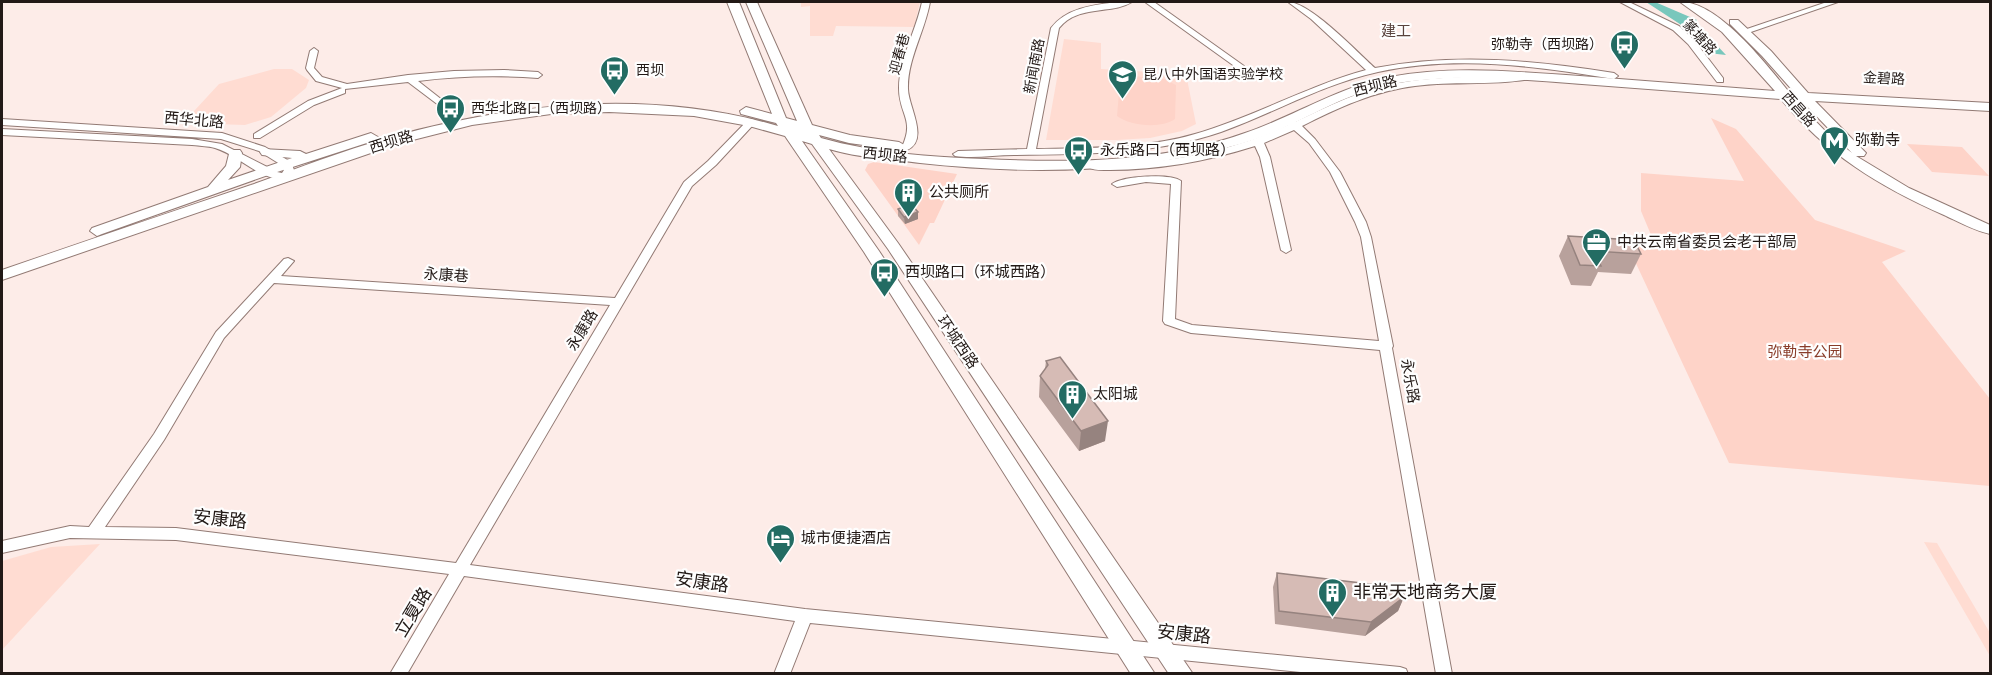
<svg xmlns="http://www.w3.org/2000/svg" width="1992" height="675" font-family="Commissioner,'Noto Sans SC',sans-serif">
<rect width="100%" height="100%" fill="#fdece8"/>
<!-- built -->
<path fill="#ffdcd2" d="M801 2H920L914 27 836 26 833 36H810V6L801 7Z
M1064 39 1101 43V69L1186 74 1196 124 1182 131 1150 138 1117 140H1046Z
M274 69H292L309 80 306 88 271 117 245 125 183 123 219 84Z
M1924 542 1937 543 1990 633V656Z
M100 544 2 650V561L51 547Z"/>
<!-- green -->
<path fill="#fed3c8" d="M1134 76 1164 79 1176 85 1175 119C1161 129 1130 126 1117 116L1120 81Z
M1711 118 1736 129 1815 220 1906 251 1882 262 1990 399V486L1729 463 1626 242H1654L1641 211V173L1744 181Z
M1907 144 1962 147 1989 176 1932 172Z
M874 162 957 174 934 223H930L919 245 865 170 868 164Z"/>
<!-- water -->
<path fill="#78c7bc" d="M1646 2H1655L1697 20 1695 22 1726 55 1708 53 1689 30Z"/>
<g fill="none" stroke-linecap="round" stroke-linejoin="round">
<defs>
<path id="minor" d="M922 2H930C925 31 907 60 908 89 908 106 930 140 907 150L902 147C915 119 899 115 899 88 899 59 916 31 922 2Z
M1117 2H1132C1111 15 1079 4 1059 28L1036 149C1089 148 1144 149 1195 134 1254 117 1307 86 1366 70L1311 19 1288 2C1310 2 1357 52 1375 68 1455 53 1533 60 1614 73L1618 76 1614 79C1537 66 1456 55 1378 72 1323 84 1274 113 1221 132 1154 155 1083 154 1014 155 995 155 973 159 955 156L953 154 958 151 1027 149 1051 28C1066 8 1093 5 1117 2Z
M1145 2H1154L1244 66 1237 68Z
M1620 2H1629L1679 26 1694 40 1723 78V82H1717L1688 44 1673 30Z
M1827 2H1838L1748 33 1741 31Z
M314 48 318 51 314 68 322 77 347 84 408 75 454 71 504 70 538 72 542 75 538 78C497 75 458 76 418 81L460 114 462 116 457 119 408 82 345 89V93L314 105 260 138H254V134L308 101 342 88 316 81 307 70 306 68 310 51Z
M1528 74 1532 77 1531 79C1493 86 1453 81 1415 86 1374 91 1338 108 1302 126L1315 139 1340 172 1366 222 1371 237 1393 346 1392 348 1452 674H1436L1380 350 1191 333 1165 324 1163 321 1171 184 1146 182 1117 187 1112 184C1123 176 1170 173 1181 181L1175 319 1192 325 1379 341 1361 237 1355 222 1330 172 1309 143 1294 130 1264 143 1270 157 1291 250 1286 253 1281 250 1260 157 1255 146C1208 161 1159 170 1110 170 1102 170 1094 171 1088 167L1093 164C1161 165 1226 154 1288 125L1282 120 1284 118H1290L1295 122C1329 106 1362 89 1399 83 1441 75 1485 78 1528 74Z
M2 119 222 133 265 147 291 162 294 170 289 179C262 183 239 155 215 148 208 146 200 146 192 145L2 135V129L192 139 222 144 277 172 282 173 284 170 283 166 259 151 221 139 2 125Z
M751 119 754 120V124L716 165 692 186 470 565 805 609 1400 667 1406 669 1408 674H1321L810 623 790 674H774L795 621 464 576 407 674H390L449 574 176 540 70 538 2 553V541L70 526 89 527 154 434 216 332 284 259 288 258 294 261 281 276 615 298 684 182 708 161 748 120ZM274 283 610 305 456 563 176 528 105 527 164 440 224 338Z"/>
<path id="major" d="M727 2H739L786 118 797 121 746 2H757L812 125 850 135 899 142 906 146 899 150 849 143 819 135 821 138C874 153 931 157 985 159 1073 163 1161 163 1245 133 1295 116 1338 87 1390 77 1453 65 1517 72 1580 76 1645 81 1710 86 1775 91L1722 32 1680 2C1717 0 1767 65 1789 92H1794L1762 56 1730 24V20H1738L1771 51 1808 93 1990 103V111L1815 101 1866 153 1864 156H1856L1909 188 1990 225V234C1975 231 1959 222 1944 215 1880 187 1825 153 1781 99 1715 94 1648 89 1582 84 1519 79 1455 73 1393 84 1342 93 1301 124 1253 140 1145 174 1032 175 920 163 890 159 859 158 829 149L898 243 1193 674H1169L888 249 812 144 802 141 879 251 1155 674H1131L864 252 785 136 749 126 694 116 609 112 551 114 472 125 397 144 2 280V270C85 241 168 213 251 185 296 169 342 151 388 138 514 102 651 89 778 126L776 123 741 114 740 111 746 107 772 114ZM1795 100H1801L1852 153 1829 135Z
M371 133 378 137 376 140 271 174 102 234 97 236 90 231 92 228 208 187 226 166 230 150H240L242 153 240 167 228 180 292 158 262 155 260 152 262 149 300 151 306 154Z"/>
</defs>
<!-- minor casing -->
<use href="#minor" stroke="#927a74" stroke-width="2"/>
<!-- major casing -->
<use href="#major" stroke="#927a74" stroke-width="2"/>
<!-- minor -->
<use href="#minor" fill="#fff" fill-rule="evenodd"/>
<!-- major -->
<use href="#major" fill="#fff" fill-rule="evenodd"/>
</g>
<!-- wall -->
<path fill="#b8a19c" d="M898 209 918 212V219L905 224 898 216Z
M1568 236 1641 254 1631 274 1598 272 1591 286 1571 285 1559 256Z
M1046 361 1105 441 1079 451 1039 397 1040 376 1045 369Z
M1277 573 1404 597 1398 611 1365 636 1275 624 1273 587Z"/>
<!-- shaded-wall -->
<path fill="#96837f" d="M918 212V219L905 224 904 217Z
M1108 421 1105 441 1079 451 1081 431Z
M1404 597 1398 611 1365 636 1371 622Z"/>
<!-- building -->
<path fill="#d6bbb5" stroke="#96837f" stroke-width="1.5" d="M911 204 918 212 904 217 898 209Z
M1568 236 1634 240 1641 254 1594 251 1601 266 1580 265Z
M1060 357 1108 421 1081 431 1040 376 1048 365 1046 361Z
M1277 573 1403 588 1404 597 1371 622 1279 611Z"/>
<!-- icons -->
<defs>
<symbol id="bus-pin" viewBox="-11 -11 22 30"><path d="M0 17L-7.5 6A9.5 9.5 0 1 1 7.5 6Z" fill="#236c63" stroke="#fefefe"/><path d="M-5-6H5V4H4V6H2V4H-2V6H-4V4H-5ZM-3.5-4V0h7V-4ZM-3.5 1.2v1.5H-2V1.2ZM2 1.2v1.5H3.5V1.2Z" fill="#fff"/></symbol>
<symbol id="school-pin" viewBox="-11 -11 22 30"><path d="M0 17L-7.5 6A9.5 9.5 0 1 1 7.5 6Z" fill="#236c63" stroke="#fefefe"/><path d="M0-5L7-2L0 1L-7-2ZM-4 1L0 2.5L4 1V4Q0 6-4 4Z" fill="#fff"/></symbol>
<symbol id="metro-pin" viewBox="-11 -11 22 30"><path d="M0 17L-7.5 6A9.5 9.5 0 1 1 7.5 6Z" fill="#236c63" stroke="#fefefe"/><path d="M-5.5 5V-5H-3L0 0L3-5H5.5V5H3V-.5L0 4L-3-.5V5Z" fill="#fff"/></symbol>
<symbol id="building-pin" viewBox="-11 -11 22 30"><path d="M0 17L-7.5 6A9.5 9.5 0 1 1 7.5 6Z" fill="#236c63" stroke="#fefefe"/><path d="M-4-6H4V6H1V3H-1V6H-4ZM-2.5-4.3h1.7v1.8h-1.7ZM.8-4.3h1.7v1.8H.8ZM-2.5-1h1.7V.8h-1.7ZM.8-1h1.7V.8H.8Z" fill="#fff"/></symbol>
<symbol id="office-pin" viewBox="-11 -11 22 30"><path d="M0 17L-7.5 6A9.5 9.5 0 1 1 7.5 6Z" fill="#236c63" stroke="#fefefe"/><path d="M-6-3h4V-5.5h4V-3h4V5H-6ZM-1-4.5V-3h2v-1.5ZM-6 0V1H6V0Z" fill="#fff"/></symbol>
<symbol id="hotel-pin" viewBox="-11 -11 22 30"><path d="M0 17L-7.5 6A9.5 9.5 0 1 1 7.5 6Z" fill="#236c63" stroke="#fefefe"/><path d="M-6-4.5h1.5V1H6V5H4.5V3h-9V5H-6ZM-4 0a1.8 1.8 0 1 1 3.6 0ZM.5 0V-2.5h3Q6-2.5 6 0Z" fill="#fff"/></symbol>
</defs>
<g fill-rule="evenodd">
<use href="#bus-pin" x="1608" y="28" width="33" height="45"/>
<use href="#bus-pin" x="598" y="54" width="33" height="45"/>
<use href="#school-pin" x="1106" y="58" width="33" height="45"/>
<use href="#bus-pin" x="434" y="92" width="33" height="45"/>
<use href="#metro-pin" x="1818" y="124" width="33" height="45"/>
<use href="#bus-pin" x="1062" y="134" width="33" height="45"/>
<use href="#building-pin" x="892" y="176" width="33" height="45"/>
<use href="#office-pin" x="1580" y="226" width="33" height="45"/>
<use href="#bus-pin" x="868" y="256" width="33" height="45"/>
<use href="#building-pin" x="1056" y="378" width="33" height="45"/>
<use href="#hotel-pin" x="764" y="522" width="33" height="45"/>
<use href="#building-pin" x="1316" y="576" width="33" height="45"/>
</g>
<g text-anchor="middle" stroke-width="4.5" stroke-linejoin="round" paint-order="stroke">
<!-- far-street labels -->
<g font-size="14" fill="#221916" stroke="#fefefe">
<text transform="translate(1700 37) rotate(47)" y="5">篆塘路</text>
<text transform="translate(899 54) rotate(-75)" y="5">迎春巷</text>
<text transform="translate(1034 66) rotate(-79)" y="5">新闻南路</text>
<text transform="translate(1884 78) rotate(3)" y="5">金碧路</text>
<text transform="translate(1799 109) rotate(48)" y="5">西昌路</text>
</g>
<!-- far-poi labels -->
<g font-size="14" fill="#221916" stroke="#fefefe" text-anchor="start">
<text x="1603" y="49" text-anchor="end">弥勒寺（西坝路）</text>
<text x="636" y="75">西坝</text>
<text x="1143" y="79">昆八中外国语实验学校</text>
<text x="471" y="113">西华北路口（西坝路）</text>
</g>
<!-- far-quarter labels -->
<g font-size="15" fill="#5a443e" stroke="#fefefe">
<text x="1396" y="36">建工</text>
</g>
<!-- street labels -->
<g font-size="15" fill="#221916" stroke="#fefefe">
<text transform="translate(1375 86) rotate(-14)" y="5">西坝路</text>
<text transform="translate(194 120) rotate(5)" y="5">西华北路</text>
<text transform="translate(391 142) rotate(-17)" y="5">西坝路</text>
<text transform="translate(885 155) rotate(6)" y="5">西坝路</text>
<text transform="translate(446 275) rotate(4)" y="5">永康巷</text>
<text transform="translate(582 330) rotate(-59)" y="5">永康路</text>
<text transform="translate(958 342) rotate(56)" y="5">环城西路</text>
<text transform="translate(1410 381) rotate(80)" y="5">永乐路</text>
</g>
<!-- poi labels -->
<g font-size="15" fill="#221916" stroke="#fefefe" text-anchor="start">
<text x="1855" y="145">弥勒寺</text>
<text x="1100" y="155">永乐路口（西坝路）</text>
<text x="929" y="197">公共厕所</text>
<text x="1617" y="247">中共云南省委员会老干部局</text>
<text x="905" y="277">西坝路口（环城西路）</text>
<text x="1093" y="399">太阳城</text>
<text x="801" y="543">城市便捷酒店</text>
</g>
<!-- park labels -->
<g font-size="15" fill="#893c29" stroke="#fefefe">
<text x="1805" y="357">弥勒寺公园</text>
</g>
<!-- near-street labels -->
<g font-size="18" fill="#221916" stroke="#fefefe">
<text transform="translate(220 519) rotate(6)" y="6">安康路</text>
<text transform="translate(702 582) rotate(8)" y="6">安康路</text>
<text transform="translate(413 612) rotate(-59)" y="6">立夏路</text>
<text transform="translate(1184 634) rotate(6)" y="6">安康路</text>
</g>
<!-- near-poi labels -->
<g font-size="18" fill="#221916" stroke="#fefefe" text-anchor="start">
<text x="1353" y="598">非常天地商务大厦</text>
</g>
</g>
<!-- border -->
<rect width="1992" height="675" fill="none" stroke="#221916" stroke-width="6"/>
</svg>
